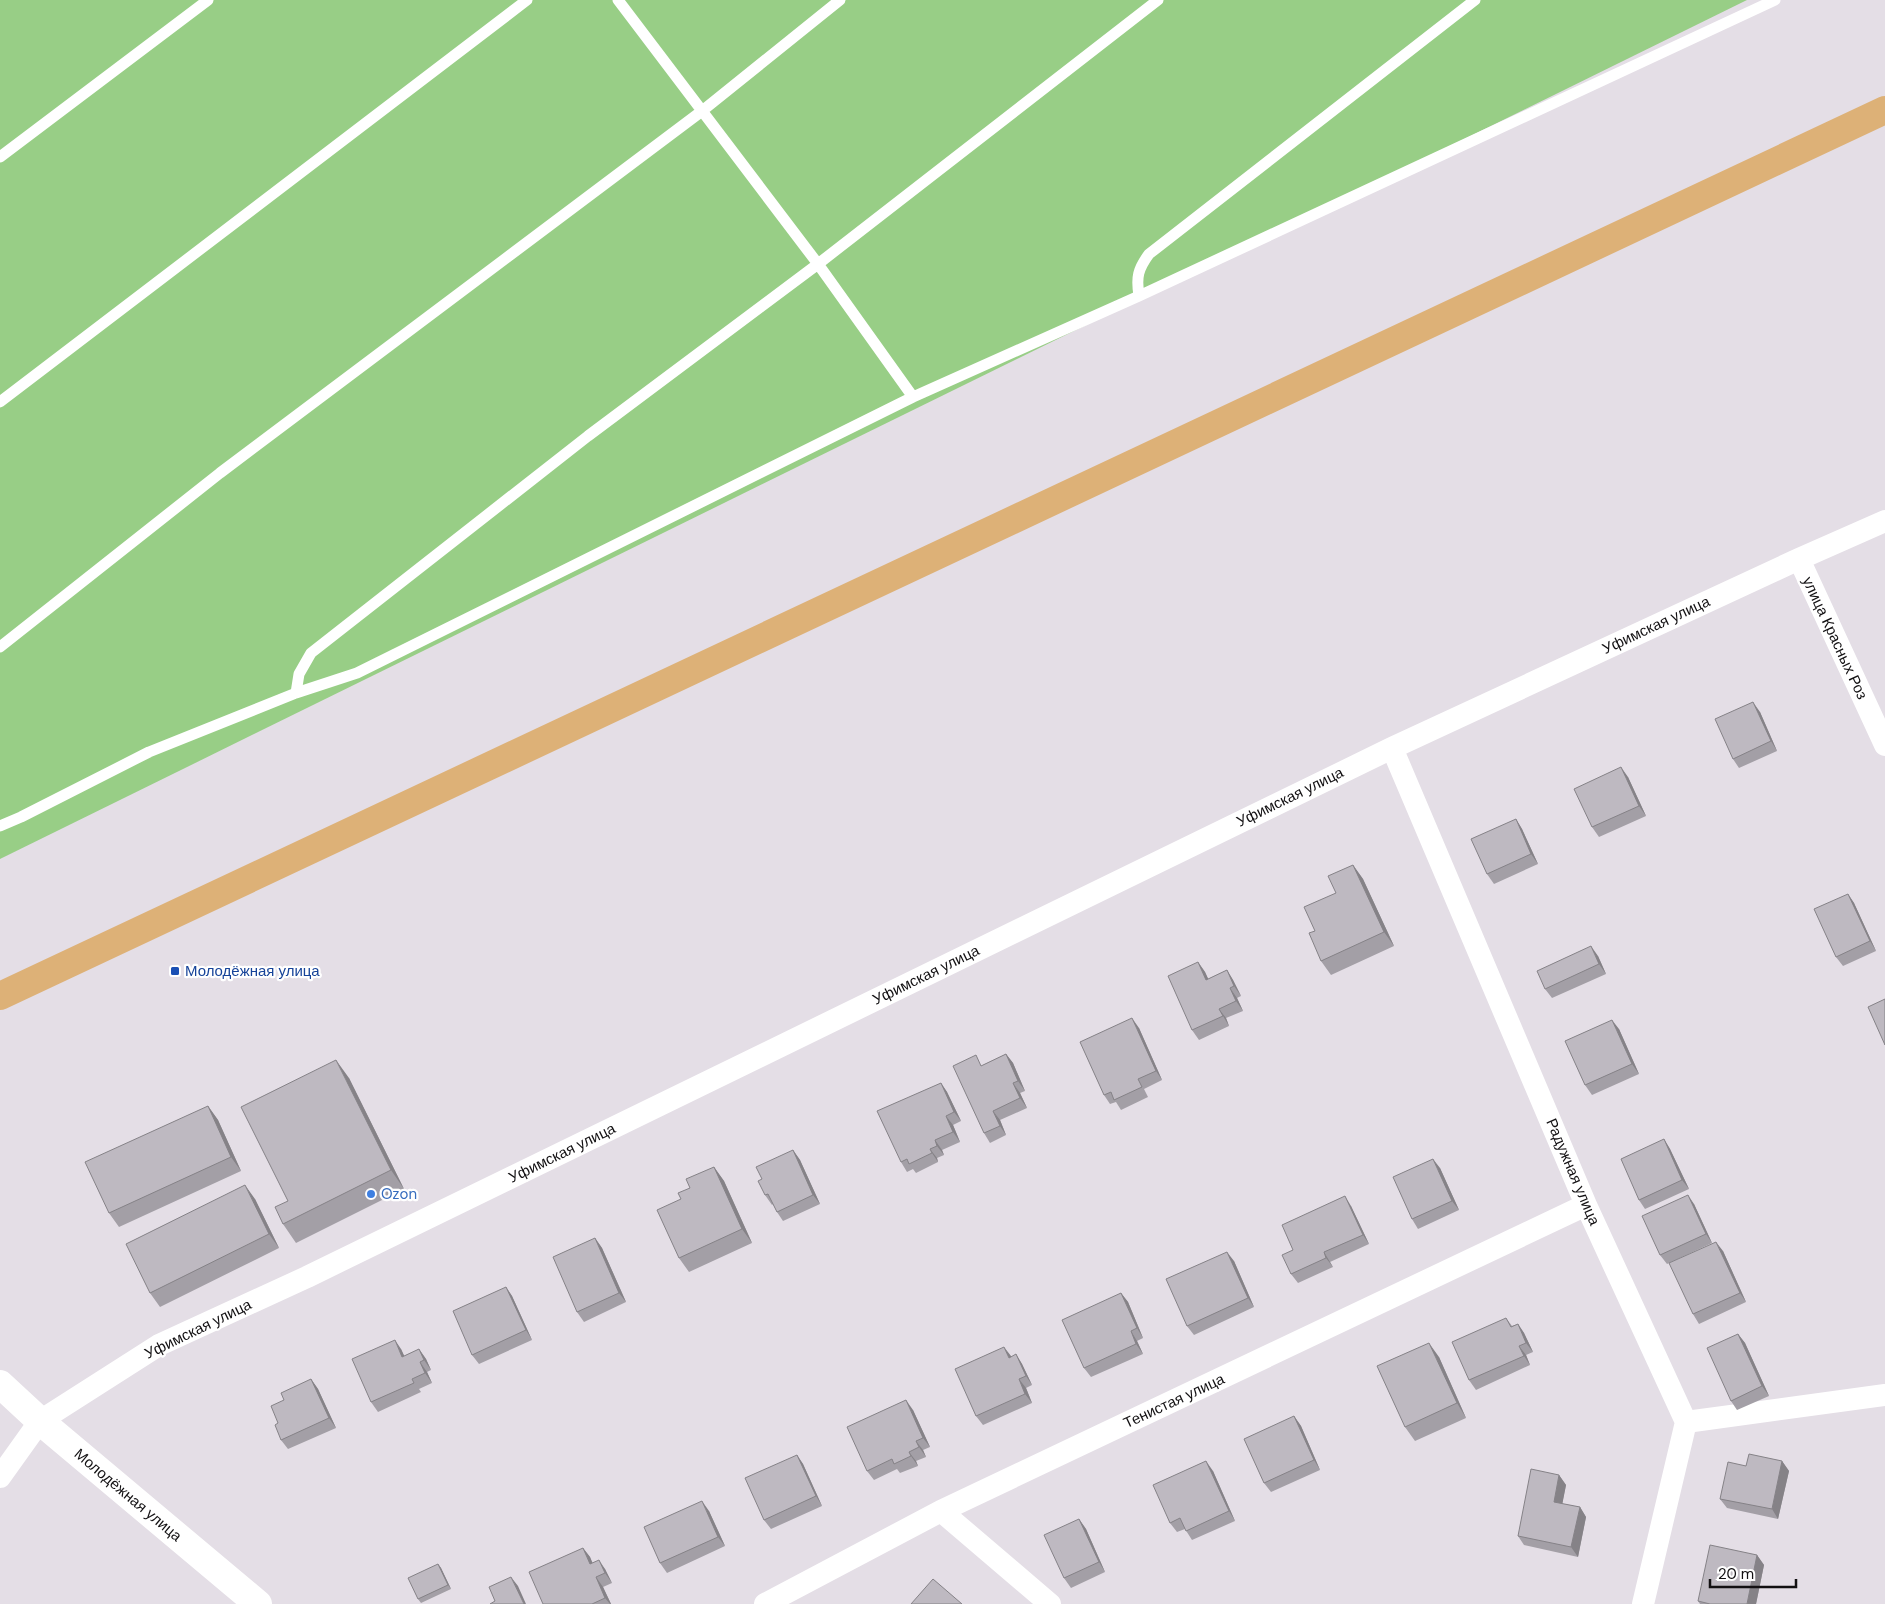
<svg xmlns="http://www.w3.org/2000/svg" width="1885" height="1604" font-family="'DM Sans',sans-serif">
<rect width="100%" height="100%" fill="#e4dee6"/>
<!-- green -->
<path fill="#98ce86" d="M0 0H1747L0 859Z"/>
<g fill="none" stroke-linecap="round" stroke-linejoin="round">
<!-- lane -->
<path stroke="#fff" stroke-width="11" d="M618 0 818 264 913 397
M0 157 208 0
M1139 296C1136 277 1138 269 1149 254L1475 0
M0 402 527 0
M0 647 220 473 702 111 840 0
M296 693 299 674 311 653 588 436 818 264 1158 0
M0 826 21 817 149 752 296 693 357 673 913 397 1139 296 1775 0"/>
<!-- street -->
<path stroke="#fff" stroke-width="22" d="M1799 559 1885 745
M1392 748 1586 1205 1686 1422 1643 1604
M1686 1422 1885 1395
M0 1477 40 1421 159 1345 307 1277 1392 748 1799 559 1885 521
M941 1511 1050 1604
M765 1604 941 1511 1586 1205"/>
<!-- secondary -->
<path stroke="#fff" stroke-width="28" d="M0 1384 40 1421 258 1604"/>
<!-- primary -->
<path stroke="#ddb177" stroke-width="28" d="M0 996 1885 110"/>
</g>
<!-- wall -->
<path fill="#a39fa6" d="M1760 712 1777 751 1739 768 1733 759Z
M1628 777 1646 816 1599 837 1592 827Z
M1516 819 1522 829 1538 864 1494 884 1487 874Z
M1353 865 1363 879 1394 946 1331 975 1321 961 1315 931 1336 893Z
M1848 894 1854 903 1876 951 1843 966 1836 957Z
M1598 956 1606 974 1552 998 1545 989Z
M1198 962 1205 972 1208 979 1227 970 1233 980 1241 996 1237 998 1243 1011 1226 1018 1229 1026 1199 1040 1192 1030Z
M1139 1028 1162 1080 1144 1089 1148 1097 1121 1110 1116 1102 1110 1104 1104 1095Z
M1619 1029 1639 1074 1592 1095 1585 1085Z
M1006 1054 1013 1063 1025 1091 1020 1093 1027 1108 1000 1120 1006 1135 990 1143 984 1133 983 1065Z
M349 1078 404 1189 296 1243 283 1224 288 1201Z
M941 1083 947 1092 961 1121 953 1125 960 1142 942 1150 944 1155 937 1158 938 1162 916 1173 913 1169 907 1172 901 1162Z
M208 1106 218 1120 241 1171 119 1227 109 1213Z
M1664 1139 1670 1149 1689 1189 1645 1209 1639 1200Z
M793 1150 800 1160 820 1204 783 1221 777 1212 773 1204 772 1205 765 1195 762 1179Z
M714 1167 724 1181 752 1243 689 1272 679 1258 681 1199 690 1188Z
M1440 1168 1459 1210 1418 1229 1412 1219Z
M255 1199 279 1248 160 1307 150 1293Z
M1694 1204 1712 1243 1667 1264 1660 1255Z
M1351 1206 1369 1244 1330 1262 1333 1267 1298 1283 1291 1274 1293 1250Z
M595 1238 602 1248 626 1302 584 1322 577 1312Z
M1723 1251 1746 1302 1699 1324 1693 1314Z
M1234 1261 1254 1307 1194 1335 1187 1326Z
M506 1287 512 1296 532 1340 479 1364 472 1355Z
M1121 1293 1128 1302 1143 1338 1137 1341 1143 1354 1091 1377 1084 1368Z
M1506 1318 1512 1326 1518 1324 1524 1333 1533 1352 1526 1355 1530 1365 1476 1390 1469 1380Z
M1738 1334 1745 1343 1769 1396 1737 1410 1731 1401Z
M401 1349 404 1356 419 1349 426 1359 431 1370 427 1372 432 1383 419 1389 421 1392 378 1412 371 1402Z
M1016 1354 1022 1364 1032 1385 1026 1388 1032 1403 983 1425 976 1416Z
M1439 1357 1466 1418 1415 1441 1405 1427Z
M311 1379 318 1389 336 1428 288 1449 281 1440 278 1423 284 1400Z
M913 1410 930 1447 923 1450 926 1457 916 1461 918 1466 900 1473 897 1469 874 1480 867 1471Z
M1294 1416 1301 1426 1320 1470 1271 1492 1264 1483Z
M797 1455 803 1464 822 1506 771 1529 764 1520Z
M1782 1461 1789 1471 1778 1519 1727 1508 1720 1499 1746 1466Z
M1213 1471 1235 1521 1192 1540 1185 1529 1177 1532 1170 1523Z
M1559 1475 1566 1485 1562 1504 1580 1507 1586 1517 1578 1557 1524 1545 1518 1536Z
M709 1511 725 1546 667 1573 660 1563Z
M1079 1519 1086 1529 1105 1572 1071 1588 1064 1578Z
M583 1548 590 1557 592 1563 605 1569 612 1583 603 1587 611 1604H543Z
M1757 1555 1764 1565 1756 1604H1700L1698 1601Z
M438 1564 441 1568 451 1589 421 1603 418 1599Z"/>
<!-- shaded-wall -->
<path fill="#858287" d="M1753 702 1760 712 1777 751 1771 741Z
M1621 767 1628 777 1646 816 1639 806Z
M1516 819 1522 829 1538 864 1531 854Z
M1353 865 1363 879 1394 946 1384 932Z
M1848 894 1854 903 1876 951 1870 941Z
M1591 946 1598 956 1606 974 1599 964Z
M1198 962 1205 972 1213 989 1206 980Z
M1227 970 1233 980 1241 996 1234 986Z
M1230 988 1237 998 1243 1011 1236 1001Z
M1219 1009 1226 1018 1229 1026 1223 1016Z
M1132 1018 1139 1028 1162 1080 1156 1071Z
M1612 1020 1619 1029 1639 1074 1632 1064Z
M1006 1054 1013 1063 1025 1091 1018 1081Z
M336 1060 349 1078 404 1189 391 1170Z
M941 1083 947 1092 961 1121 954 1112Z
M1013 1083 1020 1093 1027 1108 1020 1098Z
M208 1106 218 1120 241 1171 231 1157Z
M993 1111 1000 1120 1006 1135 1000 1126Z
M946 1116 953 1125 960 1142 953 1132Z
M1664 1139 1670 1149 1689 1189 1682 1180Z
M935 1140 942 1150 944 1155 937 1146Z
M930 1149 937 1158 938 1162 932 1153Z
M793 1150 800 1160 820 1204 813 1195Z
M1433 1159 1440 1168 1459 1210 1452 1201Z
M714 1167 724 1181 752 1243 742 1229Z
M245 1185 255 1199 279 1248 269 1234Z
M1688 1195 1694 1204 1712 1243 1706 1234Z
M1345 1196 1351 1206 1369 1244 1363 1235Z
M595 1238 602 1248 626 1302 619 1293Z
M1716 1242 1723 1251 1746 1302 1740 1293Z
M1227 1252 1234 1261 1254 1307 1248 1298Z
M1324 1252 1333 1267 1326 1258Z
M506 1287 512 1296 532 1340 526 1330Z
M1121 1293 1128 1302 1143 1338 1137 1328Z
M1518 1324 1524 1333 1533 1352 1526 1343Z
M1131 1331 1137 1341 1143 1354 1136 1344Z
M1738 1334 1745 1343 1769 1396 1762 1386Z
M395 1340 401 1349 409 1366 402 1357Z
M1429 1343 1439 1357 1466 1418 1457 1403Z
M1519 1346 1526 1355 1530 1365 1524 1356Z
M1004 1347 1011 1356 1016 1367 1009 1358Z
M419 1349 426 1359 431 1370 424 1360Z
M1016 1354 1022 1364 1032 1385 1026 1376Z
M420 1362 427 1372 432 1383 425 1373Z
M311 1379 318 1389 336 1428 329 1418Z
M1019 1379 1026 1388 1032 1403 1025 1394Z
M906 1400 913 1410 930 1447 923 1438Z
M1294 1416 1301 1426 1320 1470 1314 1460Z
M916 1441 923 1450 926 1457 919 1447Z
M909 1452 916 1461 918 1466 911 1456Z
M797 1455 803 1464 822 1506 816 1496Z
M1206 1461 1213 1471 1235 1521 1229 1511Z
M1782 1461 1789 1471 1778 1519 1772 1509Z
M1559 1475 1566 1485 1561 1511 1554 1502Z
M702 1501 709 1511 725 1546 718 1537Z
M1580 1507 1586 1517 1578 1557 1571 1547Z
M1079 1519 1086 1529 1105 1572 1099 1562Z
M583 1548 590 1557 597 1573 590 1564Z
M1757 1555 1764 1565 1756 1604H1747Z
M599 1560 605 1569 612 1583 605 1573Z
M438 1564 441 1568 451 1589 448 1585Z
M511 1577 518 1586 526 1604H524Z
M596 1577 603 1587 611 1604H610L605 1598Z"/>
<!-- building -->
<path fill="#beb9c1" stroke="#858287" d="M1753 702 1771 741 1733 759 1715 719Z
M1621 767 1639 806 1592 827 1574 789Z
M1516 819 1531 854 1487 874 1471 839Z
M1353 865 1384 932 1321 961 1309 933 1315 931 1304 907 1336 893 1328 876Z
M1848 894 1870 941 1836 957 1814 909Z
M1591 946 1599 964 1545 989 1537 971Z
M1198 962 1206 980 1227 970 1234 986 1230 988 1236 1001 1219 1009 1223 1016 1192 1030 1168 976Z
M1885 999V1045L1868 1007Z
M1132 1018 1156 1071 1138 1079 1142 1087 1114 1100 1111 1092 1104 1095 1080 1042Z
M1612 1020 1632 1064 1585 1085 1565 1041Z
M1006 1054 1018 1081 1013 1083 1020 1098 993 1111 1000 1126 984 1133 953 1066 976 1055 981 1066Z
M336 1060 391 1170 283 1224 275 1207 288 1201 241 1107Z
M941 1083 954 1112 946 1116 953 1132 935 1140 937 1146 930 1149 932 1153 909 1164 907 1159 901 1162 877 1111Z
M208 1106 231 1157 109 1213 85 1162Z
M1664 1139 1682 1180 1639 1200 1621 1159Z
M793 1150 813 1195 777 1212 768 1194 765 1195 758 1181 762 1179 756 1167Z
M1433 1159 1452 1201 1412 1219 1393 1177Z
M714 1167 742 1229 679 1258 657 1210 681 1199 678 1193 690 1188 686 1179Z
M245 1185 269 1234 150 1293 126 1244Z
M1688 1195 1706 1234 1660 1255 1642 1216Z
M1345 1196 1363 1235 1324 1252 1326 1258 1291 1274 1282 1255 1293 1250 1282 1225Z
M595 1238 619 1293 577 1312 553 1257Z
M1716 1242 1740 1293 1693 1314 1669 1263Z
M1227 1252 1248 1298 1187 1326 1166 1279Z
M506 1287 526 1330 472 1355 453 1311Z
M1121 1293 1137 1328 1131 1331 1136 1344 1084 1368 1062 1320Z
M1506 1318 1511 1327 1518 1324 1526 1343 1519 1346 1524 1356 1469 1380 1452 1342Z
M1738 1334 1762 1386 1731 1401 1707 1348Z
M395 1340 402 1357 419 1349 424 1360 420 1362 425 1373 412 1379 414 1383 371 1402 352 1359Z
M1429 1343 1457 1403 1405 1427 1377 1366Z
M1004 1347 1009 1358 1016 1354 1026 1376 1019 1379 1025 1394 976 1416 955 1369Z
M311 1379 329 1418 281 1440 275 1425 278 1423 271 1406 284 1400 281 1393Z
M906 1400 923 1438 916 1441 919 1447 909 1452 911 1456 894 1464 892 1459 867 1471 847 1427Z
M1294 1416 1314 1460 1264 1483 1244 1439Z
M1749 1454 1782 1461 1772 1509 1720 1499 1728 1462 1746 1466Z
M797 1455 816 1496 764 1520 745 1478Z
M1206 1461 1229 1511 1186 1531 1180 1518 1170 1523 1153 1485Z
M1531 1469 1559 1475 1554 1502 1580 1507 1571 1547 1518 1536Z
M702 1501 718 1537 660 1563 644 1527Z
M1079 1519 1099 1562 1064 1578 1044 1535Z
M1710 1545 1757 1555 1747 1604H1710L1698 1601Z
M583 1548 590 1564 599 1560 605 1573 596 1577 605 1598 592 1604H543L529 1572Z
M438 1564 448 1585 418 1599 408 1578Z
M511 1577 524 1604H490L495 1601 489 1587Z
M933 1579 962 1604H911Z"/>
<!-- markers -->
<rect fill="#1a4fb4" stroke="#fff" stroke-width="2" x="170" y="966" width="10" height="10" rx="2.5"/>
<circle fill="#3f7fe0" stroke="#fff" stroke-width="2" cx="371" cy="1194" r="5"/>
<g text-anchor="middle" stroke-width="4.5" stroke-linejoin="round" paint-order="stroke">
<!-- street labels -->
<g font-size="15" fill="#121012" stroke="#fff">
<text transform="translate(1656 625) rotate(-25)" y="5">Уфимская улица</text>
<text transform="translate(1835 638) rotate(65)" y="5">улица Красных Роз</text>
<text transform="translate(1290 797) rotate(-26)" y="5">Уфимская улица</text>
<text transform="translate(926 975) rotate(-26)" y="5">Уфимская улица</text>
<text transform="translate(562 1153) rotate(-26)" y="5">Уфимская улица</text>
<text transform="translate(1573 1172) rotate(67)" y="5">Радужная улица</text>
<text transform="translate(198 1329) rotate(-26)" y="5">Уфимская улица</text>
<text transform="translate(1174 1401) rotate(-25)" y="5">Тенистая улица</text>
<text transform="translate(128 1495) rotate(40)" y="5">Молодёжная улица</text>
</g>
<!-- transit labels -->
<g font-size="15" fill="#164399" stroke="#fff" text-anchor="start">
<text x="185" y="976">Молодёжная улица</text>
</g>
<!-- shop labels -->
<g font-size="15" fill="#366cbe" stroke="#fff" text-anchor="start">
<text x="381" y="1199">Ozon</text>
</g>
</g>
<!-- scale -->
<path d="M1710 1579v8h86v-8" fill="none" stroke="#121012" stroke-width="2.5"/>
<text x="1718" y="1579" font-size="15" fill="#121012" stroke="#ffffff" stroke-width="4" paint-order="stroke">20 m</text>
</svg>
